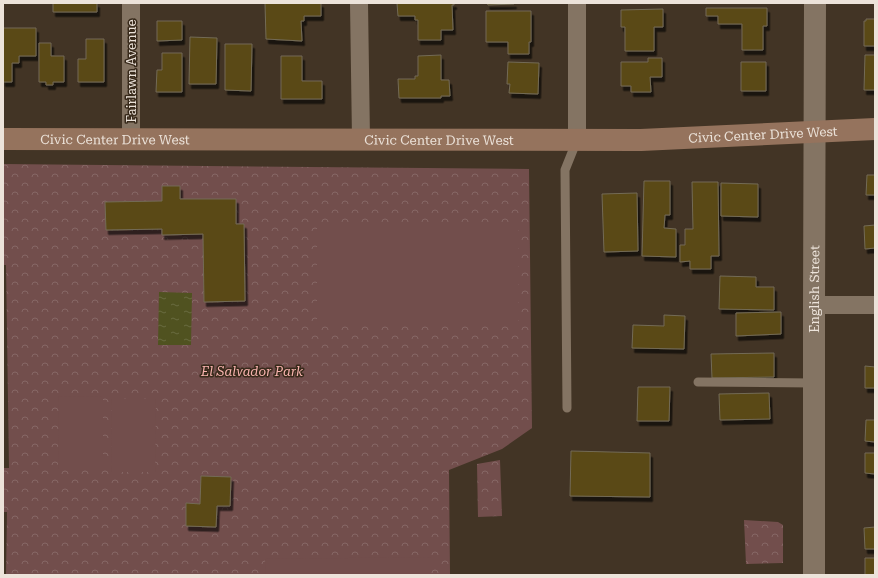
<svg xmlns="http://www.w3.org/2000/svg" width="878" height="578" font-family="'Roboto Serif',serif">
<defs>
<pattern id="park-crowns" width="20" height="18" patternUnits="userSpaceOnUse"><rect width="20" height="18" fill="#724e4c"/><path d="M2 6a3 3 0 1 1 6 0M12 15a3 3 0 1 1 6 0" fill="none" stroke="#866765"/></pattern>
<pattern id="water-ripples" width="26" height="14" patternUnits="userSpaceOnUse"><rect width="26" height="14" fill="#505220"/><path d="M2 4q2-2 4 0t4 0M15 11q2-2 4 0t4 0" fill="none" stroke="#696b40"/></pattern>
<filter id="shadow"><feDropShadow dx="2.5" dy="4.5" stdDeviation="0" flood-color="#0009"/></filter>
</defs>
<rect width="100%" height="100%" fill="#423425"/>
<!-- park -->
<path fill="url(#park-crowns)" d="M3 164 529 169 532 428 502 449 449 470 450 575H6L7 512H3V468H9L6 265H3Z
M500 460 502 516 478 517 477 464Z
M744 520 778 522 783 525V563L746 564Z"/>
<!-- pitch -->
<path fill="#724e4c" d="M317 222H518V325H317Z
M59 396 103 397V469H58Z
M112 399H156L155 472H111Z
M431 557V575H266L265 559Z"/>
<!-- water -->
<path fill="url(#water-ripples)" d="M159 292 192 293 191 345H158Z"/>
<!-- building -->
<path fill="#5a4815" stroke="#736b56" filter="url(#shadow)" d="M53 3H97V12H53Z
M265 3H321V16H304V21H301L302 41 266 39Z
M397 3H454V5H452L453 30H441V40H418V20H415V16H398Z
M487 3H514V4L488 5Z
M706 8H767V26H763V50H742V24H718V16H706Z
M663 9V27H654V51H625V27H621V10Z
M486 11H531V42H529V54H508V42H486Z
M866 19H875V46H864V21H866Z
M157 21H182V40L157 41Z
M3 28H36V56H19V63H12V82H3Z
M190 37 217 38 216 84H189Z
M86 39H104V82H78V59H86Z
M39 43H51V56H64V82H53V85H46V82H39Z
M225 44H252L251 91 225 90Z
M162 53H182V92H156L157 70H162Z
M441 55V80H449L450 96H441V98H399L398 79H415V76H418V56Z
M865 55H875V90H864Z
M281 56H302V81H322V99H281Z
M648 58H662V77H650L651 92H631V86H621V62H648Z
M508 62 539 63 538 94 509 93 510 84H507Z
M741 62H766V91H741Z
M867 175H875V195H866Z
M644 181H670V215H665L664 228 676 229V257L642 256Z
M692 182H718L719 256H711V269H690V261L680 262V245H685V229H693Z
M721 183 758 184V217L721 216Z
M162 186H180V199H236V224H244L245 301 204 302 203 234 162 235V229L106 230 105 202 162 201Z
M637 193 638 251 604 252 602 194Z
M875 225V248L865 249 864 226Z
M720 276 756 277V287H774V310L719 309Z
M781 312V334L736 336V313Z
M664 315 685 316 684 349 632 348 633 325 664 326Z
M774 353V377L712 378 711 354Z
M865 366 875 367V388H865Z
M638 387H670L669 421H637Z
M769 393 770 419 720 420 719 394Z
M866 420H875V442L865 441Z
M571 451 650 453V497L570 496Z
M865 453H875V474L865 473Z
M201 476 231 477 230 506H217L216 527 186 526V503L200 504Z
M875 527V549H865L864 528Z
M865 558H875V575H865Z"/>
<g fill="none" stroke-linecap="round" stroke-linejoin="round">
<!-- service -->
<path stroke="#847463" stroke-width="9" d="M698 382 814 383
M567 408 565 170 577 140"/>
<!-- minor -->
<path stroke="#847463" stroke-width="18" d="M131 3V139
M359 3 361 139
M577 140V3
M814 305H875"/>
<!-- tertiary -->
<path stroke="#847463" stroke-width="22" id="s1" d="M814 575V305L815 3"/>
<!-- secondary -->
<path stroke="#95735d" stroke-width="22" id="s2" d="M3 139 641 140 875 129"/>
</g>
<g text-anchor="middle" stroke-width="3" stroke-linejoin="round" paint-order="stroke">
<!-- street labels -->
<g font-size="13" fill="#ece3da" stroke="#382a1b">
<text transform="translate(131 71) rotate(-90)" y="5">Fairlawn Avenue</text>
<text dy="5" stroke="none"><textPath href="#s2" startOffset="760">Civic Center Drive West</textPath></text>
<text dy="5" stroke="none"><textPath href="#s2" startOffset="112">Civic Center Drive West</textPath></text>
<text dy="5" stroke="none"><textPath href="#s2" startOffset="436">Civic Center Drive West</textPath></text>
<text dy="5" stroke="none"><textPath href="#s1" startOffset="286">English Street</textPath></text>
</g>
<!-- park labels -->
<g font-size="13" font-style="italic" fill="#f9b4af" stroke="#382a1b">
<text x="252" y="376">El Salvador Park</text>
</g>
</g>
<!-- border -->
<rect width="878" height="578" fill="none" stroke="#ece3da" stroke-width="8"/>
</svg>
